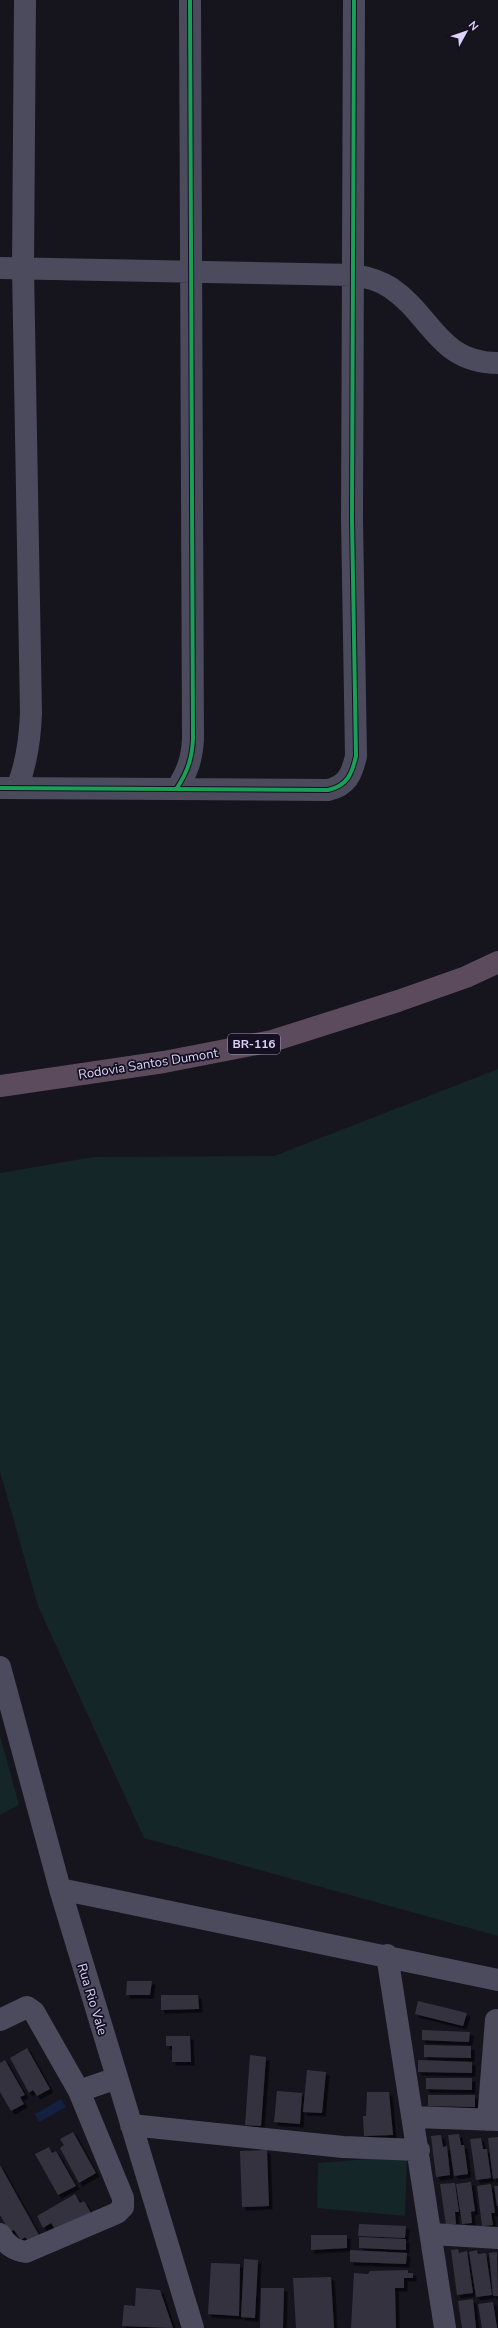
<svg xmlns="http://www.w3.org/2000/svg" width="498" height="2328" font-family="'Nunito Sans',sans-serif">
<defs>
<filter id="shadow"><feDropShadow dx="3.5" dy="3.5" stdDeviation="0" flood-color="#0009"/></filter>
</defs>
<rect width="100%" height="100%" fill="#16141d"/>
<!-- green -->
<path fill="#142628" d="M498 1069V1936L144 1838 38 1606 0 1472V1173L93 1157 274 1156Z
M0 1735 19 1805 0 1815Z
M407 2156 405 2216 317 2208 318 2163Z"/>
<!-- water -->
<path fill="#13203f" d="M61 2099 66 2107 39 2122 35 2114Z"/>
<!-- building -->
<path fill="#36323f" filter="url(#shadow)" d="M127 1981H152L150 1995H126Z
M161 1995H198L199 2009 161 2010Z
M418 2001 467 2013 463 2026 415 2014Z
M422 2030 470 2032 469 2042 422 2040Z
M166 2036H190L191 2062H172V2046H166Z
M424 2045 471 2046V2058L424 2057Z
M27 2048 50 2089 37 2096 33 2090 29 2093 10 2058Z
M250 2055 266 2057 261 2126 245 2125Z
M5 2060 25 2095 20 2097 24 2104 11 2111 0 2092V2063Z
M418 2060 472 2062V2073L418 2072Z
M307 2070 326 2072 322 2113 303 2112Z
M426 2078H472V2090L426 2089Z
M277 2091 302 2093 300 2124 274 2122Z
M367 2092H389L393 2135 364 2136 363 2116H366Z
M428 2095H475V2107L428 2106Z
M73 2132 96 2173 79 2183 60 2148 64 2145 60 2139Z
M459 2134 461 2145H464L468 2174 454 2176 448 2135Z
M441 2135 443 2147 447 2146 450 2175 436 2177 431 2136Z
M498 2137V2178L493 2179 488 2138Z
M481 2138 483 2149H487L491 2178 476 2180 470 2139Z
M49 2147 52 2153 56 2151 76 2186 58 2195 35 2154Z
M267 2150 269 2206 242 2207 240 2151Z
M0 2165 40 2237 30 2243 25 2237 21 2240 14 2230 10 2232 0 2215Z
M471 2182 475 2211 471 2212 472 2223 462 2224 456 2184Z
M455 2183 459 2212H455L456 2224 446 2225 440 2184Z
M491 2184 495 2213H491L493 2225 482 2226 477 2186Z
M494 2186H498V2206H497Z
M75 2194 80 2203 84 2201 91 2213 55 2229 51 2223 43 2228 37 2216Z
M359 2224 406 2226 405 2238 358 2236Z
M311 2235H347V2248L311 2250Z
M359 2237 406 2239V2250L359 2248Z
M458 2249 459 2253 467 2251 473 2293 457 2295 451 2250Z
M350 2250 407 2253 406 2264 350 2262Z
M477 2250 478 2254 486 2253 492 2295 476 2297 469 2252Z
M497 2252 498 2296H493L489 2253Z
M244 2259 258 2260 255 2318 241 2317Z
M211 2263 240 2264 239 2316 208 2314Z
M408 2270V2273H413V2278H404V2288H395L396 2328H351L354 2273 368 2274 370 2271Z
M331 2277 334 2328H296L293 2278Z
M136 2288 160 2290 173 2328 122 2326 124 2305 135 2306Z
M261 2288H284L283 2328H260Z
M473 2299 476 2328H462L458 2301Z
M493 2302 497 2328H482L478 2304Z"/>
<g fill="none" stroke-linecap="round" stroke-linejoin="round">
<!-- minor -->
<path stroke="#4c4a5d" stroke-width="22" d="M0 268 354 275C367 277 379 280 391 288 432 316 439 363 498 363
M0 788 328 790C347 786 352 774 356 756L352 519 354 0
M17 788C27 763 30 740 31 713L23 268 25 0
M177 788C188 771 192 758 193 739L190 0
M0 1667 60 1889 193 2328
M60 1889 498 1980
M387 1955 445 2328
M0 2020 27 2007 34 2012 79 2091 123 2198V2207L117 2213 26 2252C13 2250 7 2245 0 2234
M79 2091 117 2078
M414 2117 498 2120
M488 2120 496 2020
M131 2125 343 2147 419 2150
M432 2234 498 2238"/>
<!-- highway -->
<path stroke="#5b4b5c" stroke-width="22" d="M0 1086 164 1062 272 1041 398 1001 466 977 498 962"/>
<defs>
<path id="cycleway" d="M0 788 328 790C347 786 352 774 356 756L352 519 354 0
M177 788C188 771 192 758 193 739L190 0"/>
</defs>
<!-- cycleway casing -->
<use href="#cycleway" stroke="#141021" stroke-width="6"/>
<!-- cycleway -->
<use href="#cycleway" stroke="#1a9f57" stroke-width="4"/>
</g>
<g text-anchor="middle" stroke-width="3.5" stroke-linejoin="round" paint-order="stroke">
<!-- shield labels -->
<rect fill="#141021" stroke="#a099b9" stroke-width="1" x="228" y="1034" width="52" height="20" rx="3"/>
<g font-size="12" font-weight="bold" fill="#dcd4fa">
<text x="254" y="1048">BR-116</text>
</g>
<!-- street labels -->
<g font-size="13" fill="#dcd4fa" stroke="#141021">
<text transform="translate(148 1063) rotate(-9)" y="5">Rodovia Santos Dumont</text>
<text transform="translate(93 1999) rotate(73)" y="5">Rua Rio Vale</text>
</g>
</g>
<!-- north arrow -->
<g transform="translate(466 32) rotate(50)" stroke="#141021" stroke-width="3" paint-order="stroke">
<path d="M0-3L7 15L0 10L-7 15Z" fill="#dcd4fa"/>
<text y="-6" font-size="11" font-weight="bold" text-anchor="middle" fill="#dcd4fa">N</text>
</g>
</svg>
